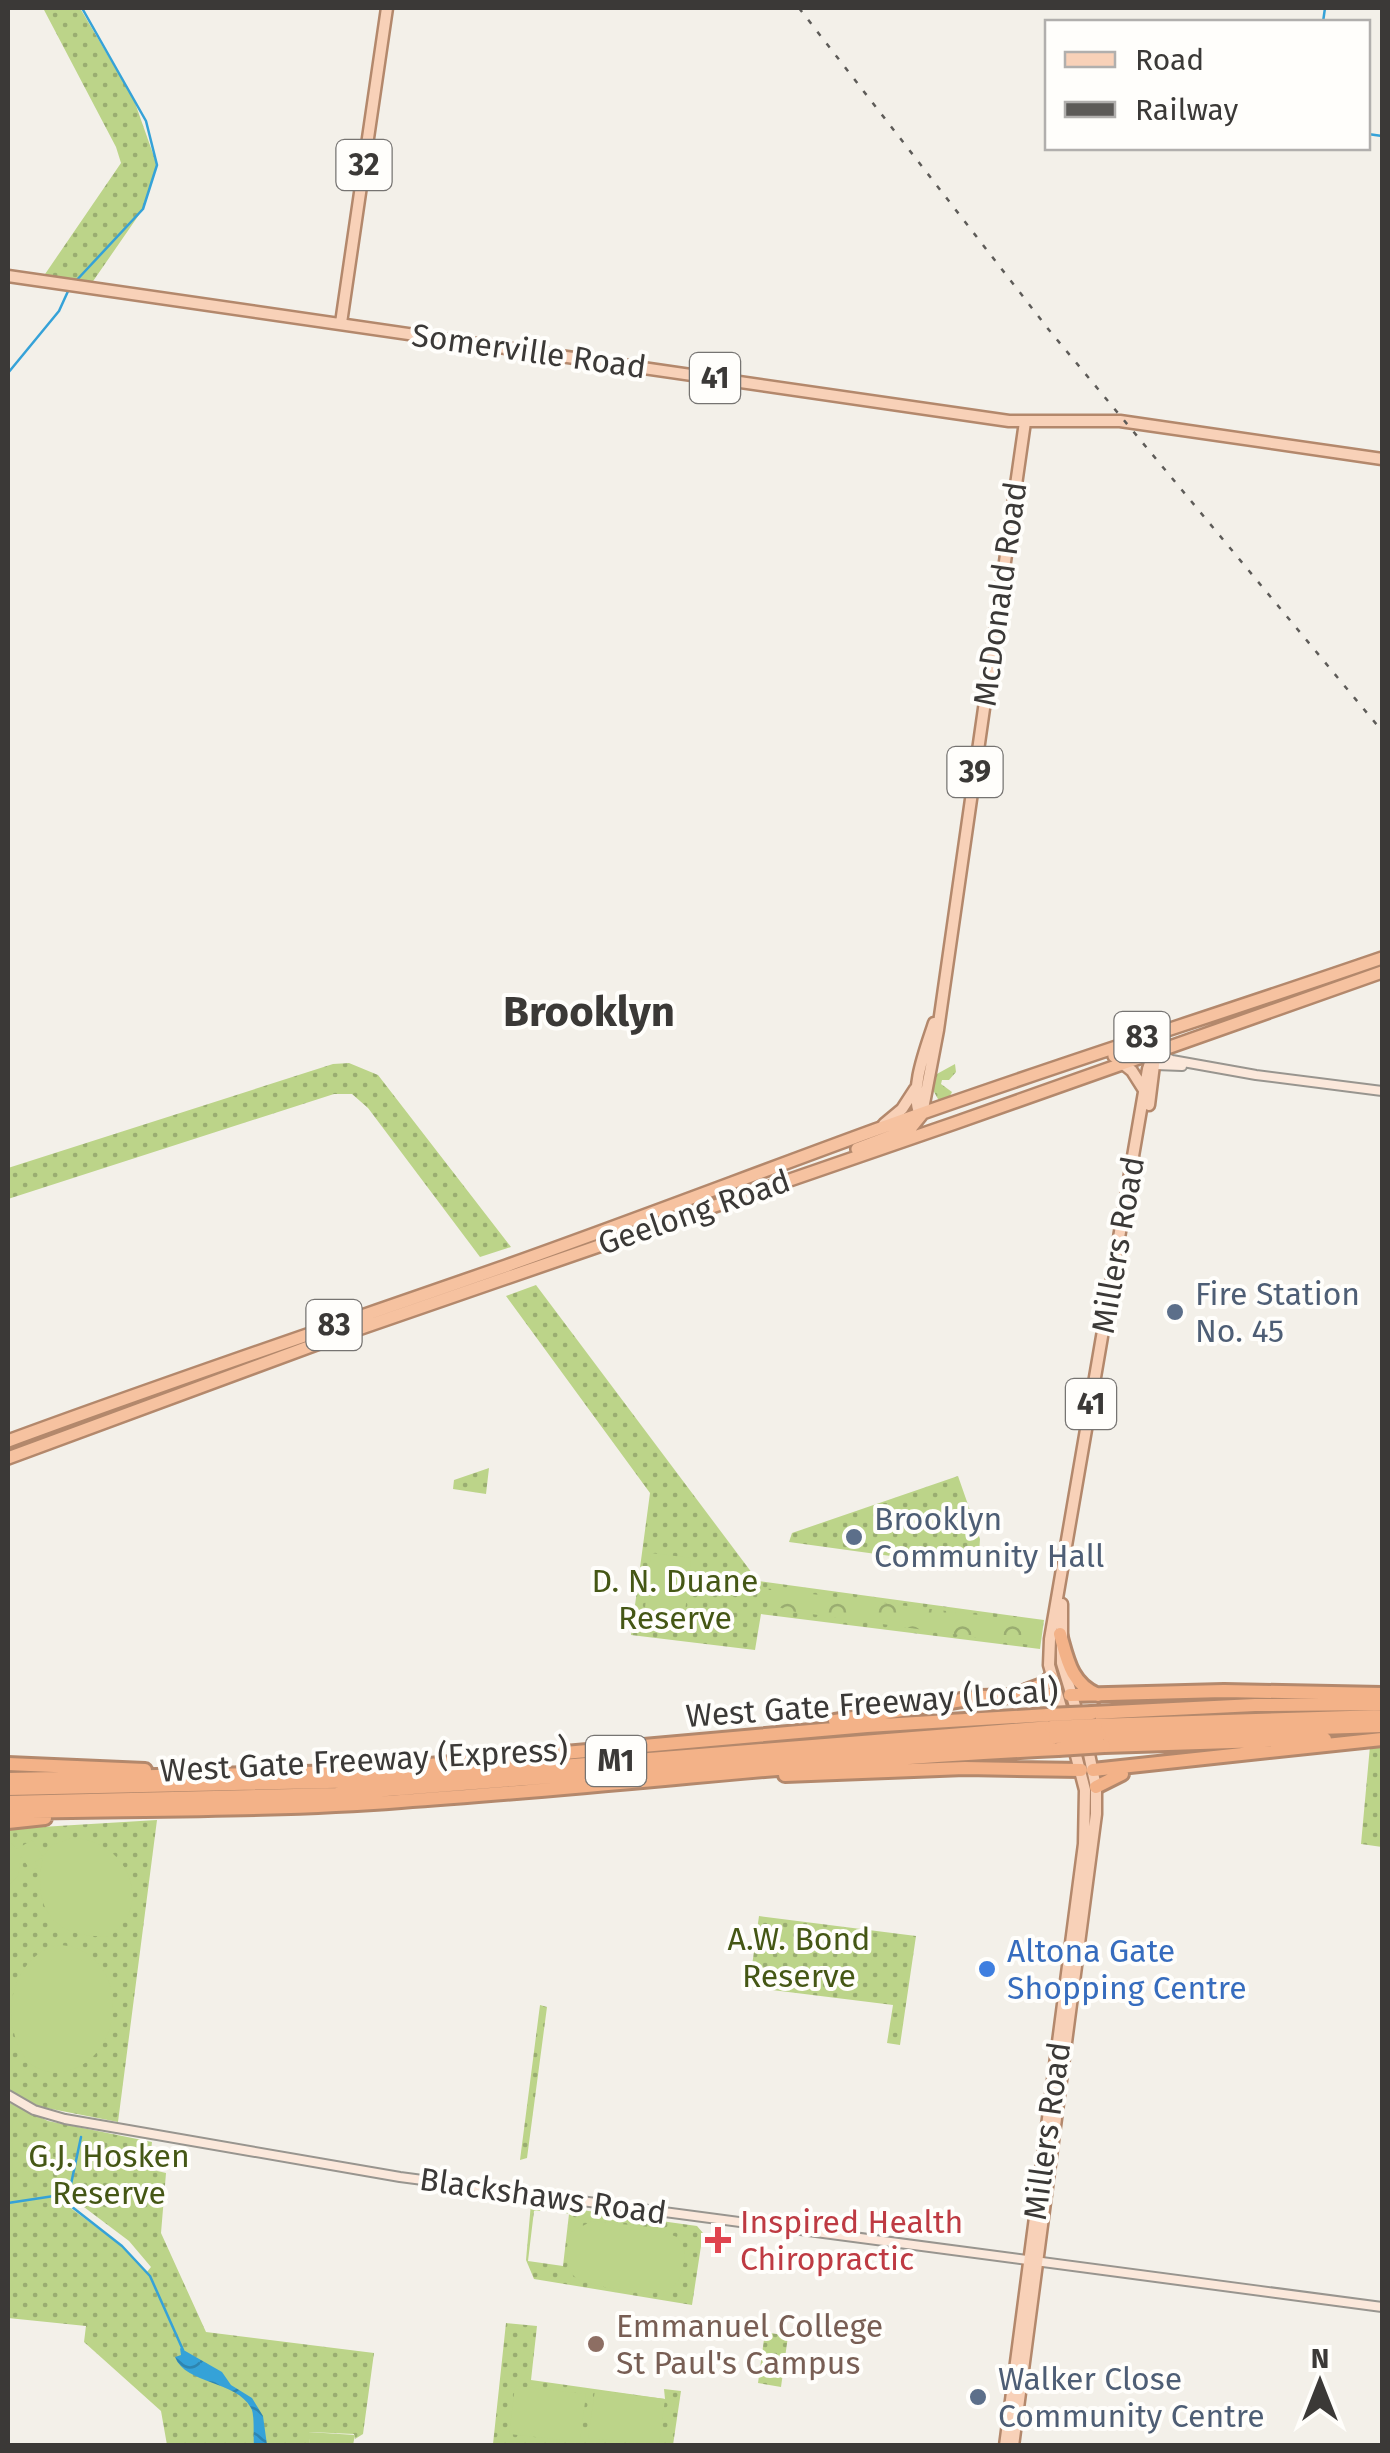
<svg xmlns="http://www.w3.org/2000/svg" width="1390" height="2453" font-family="'Fira Sans',sans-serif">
<defs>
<pattern id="grass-dots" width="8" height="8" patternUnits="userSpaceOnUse" patternTransform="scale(2.5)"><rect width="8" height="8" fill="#bcd489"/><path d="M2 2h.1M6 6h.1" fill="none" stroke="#9aad71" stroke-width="1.8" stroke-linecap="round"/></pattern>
<pattern id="forest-crowns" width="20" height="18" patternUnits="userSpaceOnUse" patternTransform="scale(2.5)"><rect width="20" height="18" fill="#bcd489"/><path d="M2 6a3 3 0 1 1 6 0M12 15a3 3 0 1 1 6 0" fill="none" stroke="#9aad71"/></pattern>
<pattern id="water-waves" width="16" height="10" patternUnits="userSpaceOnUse" patternTransform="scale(2.5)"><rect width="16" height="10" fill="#35a2d8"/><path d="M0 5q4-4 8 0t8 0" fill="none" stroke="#2e85b0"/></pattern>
</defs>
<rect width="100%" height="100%" fill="#f3f0e9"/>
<!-- grass -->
<path fill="url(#grass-dots)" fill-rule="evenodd" d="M43 8H80L134 100 157 165 143 209 89 287 41 280 121 163 116 147Z
M349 1063 378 1075 511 1247 480 1257 368 1108 352 1094H334L8 1199V1168L333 1064Z
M955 1064 956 1072 949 1080H942L941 1084 952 1092 948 1100 938 1099 933 1090 935 1075Z
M536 1285 758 1581 1044 1620 1040 1649 761 1614 755 1650 631 1635 650 1493 506 1296Z
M489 1468 486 1494 453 1489 454 1480Z
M958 1476 980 1539 978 1568 789 1542 792 1533Z
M1370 1746H1382V1847L1361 1844Z
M157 1820 118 2122 31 2105 8 2089V1829Z
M759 1916 916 1936 900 2045 887 2043 893 2005 749 1987Z
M540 2005 547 2007 527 2158 520 2160Z
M8 2102 48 2121 152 2142 149 2169 166 2173 161 2233 206 2332 374 2353 363 2434 355 2439 354 2434 309 2432 310 2445H167L161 2411 84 2342 86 2326 8 2318ZM68 2195 129 2241 151 2267 147 2272 122 2246 57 2198Z
M531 2203 697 2226 703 2233 692 2305 534 2279 526 2260ZM547 2208 569 2214 563 2266 528 2261 534 2211H546Z
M506 2323 537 2326 531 2380 665 2399 664 2389 681 2391 673 2445 493 2444Z
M765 2332 788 2336 781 2387 758 2383Z"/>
<!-- forest -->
<path fill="url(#forest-crowns)" d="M764 1588 1041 1623 1037 1646 790 1611 773 1605Z"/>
<!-- pitch -->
<path fill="#bcd489" d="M651 1553 691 1558 683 1631 643 1626Z
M71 1838C104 1838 136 1865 132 1901 131 1916 120 1926 111 1936 56 1940 31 1911 43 1857L35 1862 38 1867 31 1871 21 1856 18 1876 8 1886V1840L17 1849 32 1840 43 1857 52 1845Z
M56 1945C130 1945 131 2059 63 2072 52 2075 36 2069 28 2062 0 2026 6 1962 56 1945Z
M592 2221 649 2227 677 2237C686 2247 685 2254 683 2266 681 2277 677 2286 666 2291 651 2296 586 2287 575 2277 563 2266 568 2244 571 2232Z
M515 2386 586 2394 580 2442 509 2434Z
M595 2390 665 2399 659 2445 588 2438Z
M308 2432 355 2435 353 2445H310Z"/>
<!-- water -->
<path fill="url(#water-waves)" d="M180 2348 222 2372 231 2385 252 2398 263 2416 267 2445H254C253 2437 255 2414 251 2408 236 2380 186 2385 175 2357L181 2355Z"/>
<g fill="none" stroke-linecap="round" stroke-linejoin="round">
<!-- stream -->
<path stroke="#35a2d8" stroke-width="2.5" d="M1323 22 1325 8
M1368 134 1382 136
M74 283 143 209 157 165 146 121 82 8
M8 373 59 311 69 289
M8 2203 54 2196 67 2203 122 2246 150 2276 183 2350
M67 2203 81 2137"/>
<defs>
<path id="secondary" d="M1156 1052 1172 1060 1256 1075 1382 1091
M1156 1065 1182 1066
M8 2095 34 2110 65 2119 400 2177 1382 2307"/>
<path id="primary" d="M8 276 1009 421H1120L1382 459
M341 323 387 8
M1122 1063 1132 1071 1144 1090
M1149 1105 1155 1057
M922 1114 938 1030 1025 422
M920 1115C909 1090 926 1048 934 1023
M884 1124 902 1109 915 1089
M1062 1604V1663L1079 1719
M1064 1718 1049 1665 1050 1639 1148 1069 1154 1051
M1005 2446 1084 1844 1085 1790 1073 1744
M1013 2446 1096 1814V1787L1086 1740"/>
<path id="trunk" d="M1114 1056 1138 1048 1154 1051
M857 1149 910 1129 922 1114
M8 1441C173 1380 340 1324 506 1266 630 1222 752 1175 875 1130 1043 1069 1214 1016 1382 958
M8 1458 341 1335 955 1123 1382 972"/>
<path id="motorway" d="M1060 1634C1067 1659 1071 1684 1098 1695
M1026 1691 1045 1684 1051 1677
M1070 1695 1224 1691 1382 1694
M1092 1713 1255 1705 1382 1704
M835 1721 980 1697 1055 1695
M1096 1725 1382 1716
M1100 1735 1382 1726
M1104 1746 1325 1739
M8 1764 145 1770
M1093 1770 1382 1739
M785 1775 965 1768 1081 1770
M8 1779 350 1772 867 1726 1048 1715
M1096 1787 1122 1774
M8 1789 374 1781 1051 1727
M8 1802 336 1794 1055 1737
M8 1812C139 1809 270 1811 401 1801 620 1786 839 1759 1058 1749
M8 1822 45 1818"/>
</defs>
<!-- secondary casing -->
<use href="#secondary" stroke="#98958f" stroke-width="12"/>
<!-- primary casing -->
<use href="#primary" stroke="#b3886c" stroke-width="15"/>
<!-- trunk casing -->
<use href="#trunk" stroke="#b3886c" stroke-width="16"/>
<!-- motorway casing -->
<use href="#motorway" stroke="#b3886c" stroke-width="18"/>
<!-- secondary -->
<use href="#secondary" stroke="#fbe8db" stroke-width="8"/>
<!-- primary -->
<use href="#primary" stroke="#f8d1b8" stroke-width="10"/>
<!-- trunk -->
<use href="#trunk" stroke="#f6c2a0" stroke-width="11"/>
<!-- motorway -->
<use href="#motorway" stroke="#f3b288" stroke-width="12"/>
<!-- rail -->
<path stroke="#5d5b58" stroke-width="2.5" stroke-dasharray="5 10" stroke-linecap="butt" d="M799 8 1049 330 1382 731"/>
<defs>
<path id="motorway-bridge" d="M1048 1715 1092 1713
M1051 1727 1096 1725
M1055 1737 1100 1735
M1058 1749 1104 1746"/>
</defs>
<!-- motorway-bridge casing -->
<use href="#motorway-bridge" stroke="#b3886c" stroke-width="18" stroke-linecap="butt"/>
<!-- motorway-bridge -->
<use href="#motorway-bridge" stroke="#f3b288" stroke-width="12"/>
</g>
<!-- markers -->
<g fill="#5c6f8a" stroke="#fffefb" stroke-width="4">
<circle cx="1175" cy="1312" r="10"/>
<circle cx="854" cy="1537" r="10"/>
<circle cx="978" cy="2397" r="10"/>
</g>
<circle fill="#3f7fe0" stroke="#fffefb" stroke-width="4" cx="987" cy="1969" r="10"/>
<path fill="#e0444e" stroke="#fffefb" stroke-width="4" d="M713 2225h10v10h10v10h-10v10h-10v-10h-10v-10h10z"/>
<circle fill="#8d6e63" stroke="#fffefb" stroke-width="4" cx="596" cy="2344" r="10"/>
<g text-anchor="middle" stroke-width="8" stroke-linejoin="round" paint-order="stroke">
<!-- shield labels -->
<g fill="#fffefb" stroke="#767472" stroke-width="2.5">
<rect x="336.5" y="140" width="55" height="50" rx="8"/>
<rect x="690" y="353" width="50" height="50" rx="8"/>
<rect x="947.5" y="747" width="55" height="50" rx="8"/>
<rect x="1114.5" y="1012" width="55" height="50" rx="8"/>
<rect x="306.5" y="1300" width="55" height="50" rx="8"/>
<rect x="1066" y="1379" width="50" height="50" rx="8"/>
<rect x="586" y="1736" width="60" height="50" rx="8"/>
</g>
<g font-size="30" font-weight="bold" fill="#3b3937">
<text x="364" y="175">32</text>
<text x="715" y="388">41</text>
<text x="975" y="782">39</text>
<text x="1142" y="1047">83</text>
<text x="334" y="1335">83</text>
<text x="1091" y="1414">41</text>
<text x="616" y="1771">M1</text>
</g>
<!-- street labels -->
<g font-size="32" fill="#3b3937" stroke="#fffefb">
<text transform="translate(529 351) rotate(8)" y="11">Somerville Road</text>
<text transform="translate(1000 594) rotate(-82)" y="11">McDonald Road</text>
<text transform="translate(694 1212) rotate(-19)" y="11">Geelong Road</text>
<text transform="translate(1118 1245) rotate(-80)" y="11">Millers Road</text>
<text transform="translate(872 1703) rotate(-4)" y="11">West Gate Freeway (Local)</text>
<text transform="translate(364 1760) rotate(-3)" y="11">West Gate Freeway (Express)</text>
<text transform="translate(1047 2131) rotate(-82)" y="11">Millers Road</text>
<text transform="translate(543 2196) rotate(8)" y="11">Blackshaws Road</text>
</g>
<!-- service labels -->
<g font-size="32" fill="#4e5e75" stroke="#fffefb" text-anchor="start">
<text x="1195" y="1305">Fire Station<tspan x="1195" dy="37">No. 45</tspan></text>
<text x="874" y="1530">Brooklyn<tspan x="874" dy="37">Community Hall</tspan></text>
<text x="998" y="2390">Walker Close<tspan x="998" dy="37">Community Centre</tspan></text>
</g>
<!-- park labels -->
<g font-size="32" fill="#455715" stroke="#fffefb">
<text x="675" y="1592">D. N. Duane<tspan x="675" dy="37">Reserve</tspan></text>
<text x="799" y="1950">A.W. Bond<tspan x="799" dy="37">Reserve</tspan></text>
<text x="109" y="2167">G.J. Hosken<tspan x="109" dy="37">Reserve</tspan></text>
</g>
<!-- shop labels -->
<g font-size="32" fill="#366cbe" stroke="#fffefb" text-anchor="start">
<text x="1007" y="1962">Altona Gate<tspan x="1007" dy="37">Shopping Centre</tspan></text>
</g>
<!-- health labels -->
<g font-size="32" fill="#be3a42" stroke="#fffefb" text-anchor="start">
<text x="740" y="2233">Inspired Health<tspan x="740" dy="37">Chiropractic</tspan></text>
</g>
<!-- education labels -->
<g font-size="32" fill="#785e54" stroke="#fffefb" text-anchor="start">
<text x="616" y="2337">Emmanuel College<tspan x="616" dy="37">St Paul's Campus</tspan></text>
</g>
<!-- district labels -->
<g font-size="42" font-weight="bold" fill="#3b3937" stroke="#fffefb">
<text x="589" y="1026">Brooklyn</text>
</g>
</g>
<!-- border -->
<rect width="1390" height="2453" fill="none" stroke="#3b3937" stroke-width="20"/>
<!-- legend -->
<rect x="1045" y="20" width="325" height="130" fill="#fffefb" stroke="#b1afad" stroke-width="2.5"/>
<rect x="1065" y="52" width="50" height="15" fill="#f8d1b8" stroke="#b1afad" stroke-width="2.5"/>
<text x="1135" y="70" font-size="30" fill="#3b3937">Road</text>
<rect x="1065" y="102" width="50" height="15" fill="#5d5b58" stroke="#b1afad" stroke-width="2.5"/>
<text x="1135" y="120" font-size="30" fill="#3b3937">Railway</text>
<!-- north arrow -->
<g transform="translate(1320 2383)" stroke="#fffefb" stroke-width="8" paint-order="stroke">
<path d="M0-8L18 38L0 25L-18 38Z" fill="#3b3937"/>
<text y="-15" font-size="28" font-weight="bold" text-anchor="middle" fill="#3b3937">N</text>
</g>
</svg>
